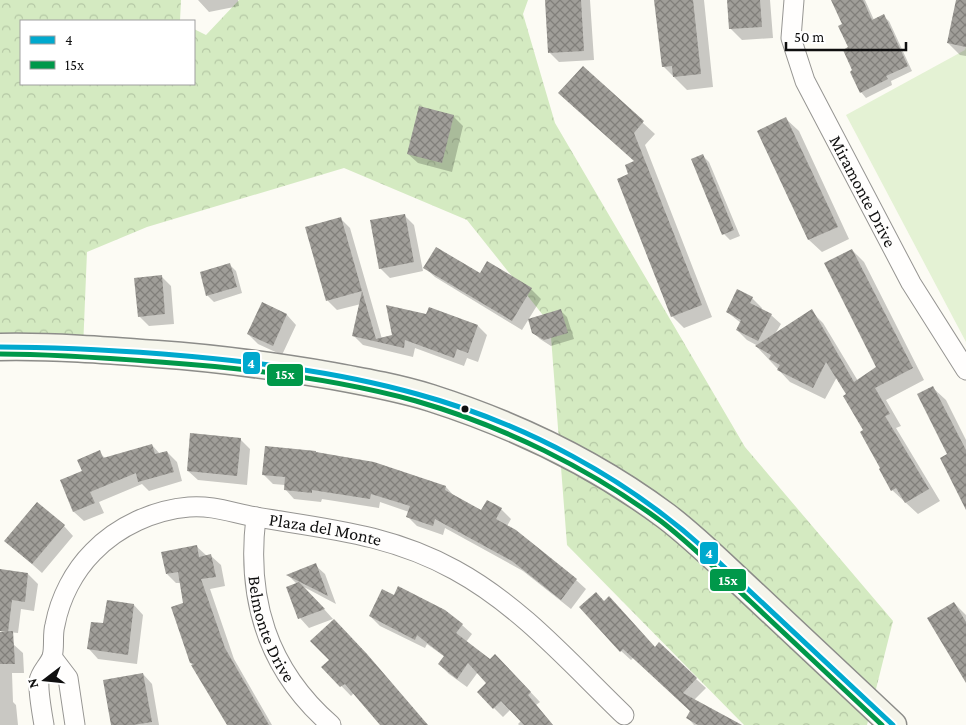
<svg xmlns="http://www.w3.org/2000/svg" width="966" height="725" font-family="'Crimson Pro',serif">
<defs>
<pattern id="forest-crowns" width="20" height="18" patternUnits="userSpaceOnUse" patternTransform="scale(1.25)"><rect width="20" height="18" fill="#d4eac1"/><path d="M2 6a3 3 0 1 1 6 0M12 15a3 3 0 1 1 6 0" fill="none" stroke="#b5c8a5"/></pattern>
<pattern id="building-cross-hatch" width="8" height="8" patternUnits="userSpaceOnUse" patternTransform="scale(1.25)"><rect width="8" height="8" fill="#a09e99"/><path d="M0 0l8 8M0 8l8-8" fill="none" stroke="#817f7b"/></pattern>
</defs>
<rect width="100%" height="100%" fill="#fcfbf4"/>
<!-- grass -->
<path fill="#e4f2d4" d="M966 47V342L846 115 965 50Z"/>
<!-- forest -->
<path fill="url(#forest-crowns)" d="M0 0H181L180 21H21V84H194V29L206 35 239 0H528L523 14 555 123 745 447 893 621 867 725H744L567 545 550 324 467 220 344 168 147 227 87 252 83 349 0 347Z"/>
<!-- shadow -->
<path fill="#0003" d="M198 0H238L239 6 209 12Z
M546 0H590L594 60 559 62 549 52Z
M656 0H704L713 87 687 90 663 66Z
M728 0H770L773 38 742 40 730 28Z
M838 0H865L874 20 883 16 889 21 912 71 891 81 892 85 866 98 861 92 854 71Z
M957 0H966V56L960 55 948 43Z
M583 68 655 134 645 145 712 317 684 328 672 316 630 175 635 162Z
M453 116 463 126 452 172 418 163 408 154Z
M786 119 799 131 849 239 822 252 809 240 758 131Z
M702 155 709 162 740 236 730 240 724 234Z
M404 215 414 225 423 271 390 278 380 268Z
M340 218 350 228 382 339 478 326 487 335 478 362 467 358 464 366 415 348 413 357 363 345 353 335 361 304 337 310 328 301 306 228Z
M852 250 864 262 924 380 886 400 901 426 896 428 940 501 918 514 892 490 847 394 837 377 825 399 790 382 757 347 758 346 747 340 737 330 741 323 727 312 752 298 762 308 761 310 771 315 781 324 775 334 811 311 823 323 858 381 878 367Z
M230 265 236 271 242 293 214 302 207 295Z
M425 268 481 275 531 289 541 299 522 330 435 277Z
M161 276 171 286 174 324 149 326 139 316Z
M263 304 287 315 296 325 282 355 258 344 248 334Z
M561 311 567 317 574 339 551 346 540 339 533 332Z
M933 388 946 400 966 440V507L949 454Z
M240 439 250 449 247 485 198 480 188 471Z
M152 445 160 454 167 452 177 462 182 481 149 491 142 484 99 502 104 513 84 521 74 512 62 481 84 472 99 452 106 459Z
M318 454 374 463 446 487 455 497 482 512 501 509 511 519 507 526 515 531 576 580 586 589 571 609 523 571 445 528 443 535 417 526 408 517 409 512 380 502 379 508 322 499 321 502 294 499 285 489V485L273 484 264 475Z
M64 526 73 536 42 573 6 541Z
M196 546 207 556H211L221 565 225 586 210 589 234 659 272 725H232L191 663 181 583H176L167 574Z
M315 565 325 574 336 604 304 587 333 619 309 628 300 618 287 587 297 584 288 575Z
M0 571 28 574 38 584 34 611 21 609 18 633 0 631Z
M605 602 655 648 696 679 706 688 694 700 734 725H694L688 718 691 712 634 657 631 660 621 651Z
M954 603 966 615V681Z
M134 605 143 615 137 664 98 659 89 649 104 625Z
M370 616 462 625 472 634 466 642 490 661 505 665 540 702 536 705 553 725H519L518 724 522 720 511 709 503 717 494 708 488 683 478 672 467 687 449 674 439 664 445 657 427 644 425 648 380 626Z
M0 644H13L23 653 24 673H12L13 702 16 705 18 725H0Z
M323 667 428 725H381L354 693 351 696Z
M143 674 152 684 159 725H113Z"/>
<!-- building -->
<path fill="url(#building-cross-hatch)" d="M545 0H581L584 51 548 53Z
M654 0H693L701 74 673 77 672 66 662 67Z
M727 0H760L762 27 729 29Z
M831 0H863L872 20 884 14 908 66 886 76 888 79 860 93 850 72 852 70 843 50 848 47 838 26 842 24Z
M956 0H966V47L947 43Z
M583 66 644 121 634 133 702 305 671 317 617 179 628 174 625 165 634 161 558 93Z
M419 106 454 115 442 163 407 154Z
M786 117 838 227 808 240 757 131Z
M703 154 734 230 722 235 691 159Z
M405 214 414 262 379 269 370 220Z
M341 217 362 291 326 301 305 227Z
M436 247 480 273 487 261 532 288 512 321 423 268Z
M852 249 913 368 875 388 890 414 885 416 929 489 905 503 896 488 891 491 879 469 880 468 860 432 863 430 843 396 846 394 826 362 813 388 777 370 780 365 769 359 771 355 755 346 812 309 854 382 876 367 824 263Z
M230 263 237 287 206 296 200 272Z
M162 275 165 314 138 317 134 278Z
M737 289 753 297 750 303 772 314 758 341 736 330 741 320 726 312Z
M362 291 376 339 392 335 386 305 426 314 429 307 478 325 468 353 457 349 454 358 405 340 404 348 352 336Z
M262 302 287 314 273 346 247 334Z
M561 309 568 333 544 340 532 333 528 319Z
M933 386 966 450V510L940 458 947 454 917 394Z
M190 433 241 438 237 476 187 471Z
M152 444 155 454 167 451 174 472 138 482 136 473 90 492 95 503 73 512 60 480 82 471 77 460 100 450 103 458Z
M265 446 316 451V452L374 462 446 486 445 490 481 510 487 500 502 508 496 519 516 530 577 579 561 600 512 561 435 519 433 526 406 517 410 506 371 494 370 499 312 490V493L284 490 285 477 262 475Z
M37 502 65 525 32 564 4 541Z
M197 545 199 557 211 554 216 577 201 579 225 648 269 725H227L191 665 195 664 190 663 171 607 183 603 178 572 166 574 161 552Z
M316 563 328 596 286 575Z
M0 569 28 573 25 602 12 600 8 632 0 631Z
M299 582 325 609 298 619 286 587Z
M398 586 445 610 463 624 456 633 490 659 495 654 531 692 528 695 553 725H524L501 701 493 709 477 692 486 683 468 663 457 679 438 664 444 656 417 635 415 640 369 616 382 589 394 595Z
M596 592 604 601 609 596 655 647 659 642 697 678 683 693 742 725H698L686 718 690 711 623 649 620 652 579 607Z
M107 600 134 604 128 655 87 649 91 622 103 623Z
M954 602 966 622V683L927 618Z
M334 619 367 654 428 725H380L345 684 340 687 321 667 329 660 310 641Z
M13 631 15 664H0V632Z
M143 673 152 722 133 725H111L103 680Z"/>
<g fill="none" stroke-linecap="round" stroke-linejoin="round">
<defs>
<g id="street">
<path id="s1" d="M794 0 791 38 805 81 911 283 966 370"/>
<path id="s2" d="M256 517C246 599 267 669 331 725"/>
<path d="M52 657 68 678 75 725"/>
<path id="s3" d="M44 725C42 713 38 692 39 681 40 673 49 665 52 657 55 647 52 635 55 625 60 598 74 571 93 552 118 526 154 510 189 507 212 505 233 513 256 517 327 529 390 534 455 570 521 606 571 664 624 715"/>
</g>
<path id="secondary" d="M0 347C52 346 105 350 157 354 216 358 274 366 333 376 366 382 399 388 431 398 515 425 595 463 666 516 695 538 722 565 749 590 797 635 845 680 893 725"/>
</defs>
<!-- street casing -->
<use href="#street" stroke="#969592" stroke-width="21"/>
<!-- secondary casing -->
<use href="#secondary" stroke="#8c8c89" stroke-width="29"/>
<!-- street -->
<use href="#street" stroke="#fffefd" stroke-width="19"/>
<!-- secondary -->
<use href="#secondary" stroke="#f5f5eb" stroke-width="26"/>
<defs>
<path id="bus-1" d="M0 347C54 347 109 350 163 354 248 361 335 371 417 394 524 423 627 478 708 552L893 725"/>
<path id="bus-2" d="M0 354C53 354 107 358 160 362 245 368 333 378 416 401 503 426 589 468 662 522 693 546 722 575 751 602 795 643 838 684 882 725"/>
</defs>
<!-- bus-1 casing -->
<use href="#bus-1" stroke="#fff" stroke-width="9"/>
<!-- bus-2 casing -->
<use href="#bus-2" stroke="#fff" stroke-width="9"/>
<!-- bus-1 -->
<use href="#bus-1" stroke="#00a9ce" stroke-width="5"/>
<!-- bus-2 -->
<use href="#bus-2" stroke="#00984a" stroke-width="5"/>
</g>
<!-- markers -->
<circle fill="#0f0f0f" stroke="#fff" stroke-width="2" cx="465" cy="409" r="4.5"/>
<g text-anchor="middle" stroke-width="5" stroke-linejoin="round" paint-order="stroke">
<!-- street labels -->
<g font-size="18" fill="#0f0f0f" stroke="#fff">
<text dy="6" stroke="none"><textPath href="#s1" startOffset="208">Miramonte Drive</textPath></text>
<text dy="6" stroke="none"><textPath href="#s3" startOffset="434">Plaza del Monte</textPath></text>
<text dy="6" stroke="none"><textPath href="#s2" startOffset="115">Belmonte Drive</textPath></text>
</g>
</g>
<g stroke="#fff" stroke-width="2">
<rect x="242" y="351" width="19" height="24" rx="5" fill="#00a9ce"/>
<rect x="266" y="363" width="38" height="24" rx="5" fill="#00984a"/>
<rect x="699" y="541" width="20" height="24" rx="5" fill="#00a9ce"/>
<rect x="709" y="568" width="38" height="24" rx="5" fill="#00984a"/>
</g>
<g font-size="14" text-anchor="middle" font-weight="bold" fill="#fff">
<text x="251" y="368">4</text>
<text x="285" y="379">15x</text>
<text x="709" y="558">4</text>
<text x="728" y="585">15x</text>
</g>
<!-- legend -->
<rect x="20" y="20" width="175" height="65" fill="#ffffff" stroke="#9f9f9f"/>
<rect x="30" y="36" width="25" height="8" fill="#00a9ce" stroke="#9f9f9f"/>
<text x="65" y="45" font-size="15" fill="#0f0f0f">4</text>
<rect x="30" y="61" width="25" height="8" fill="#00984a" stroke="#9f9f9f"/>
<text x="65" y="70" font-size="15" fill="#0f0f0f">15x</text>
<!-- north arrow -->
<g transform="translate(45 680) rotate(254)" stroke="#ffffff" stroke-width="4" paint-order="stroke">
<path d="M0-4L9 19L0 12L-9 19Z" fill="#0f0f0f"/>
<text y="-8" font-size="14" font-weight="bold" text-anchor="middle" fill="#0f0f0f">N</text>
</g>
<!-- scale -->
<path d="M786 42v8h120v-8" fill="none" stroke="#0f0f0f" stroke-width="2.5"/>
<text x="794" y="42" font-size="15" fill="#0f0f0f" stroke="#ffffff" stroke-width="4" paint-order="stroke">50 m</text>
</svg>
